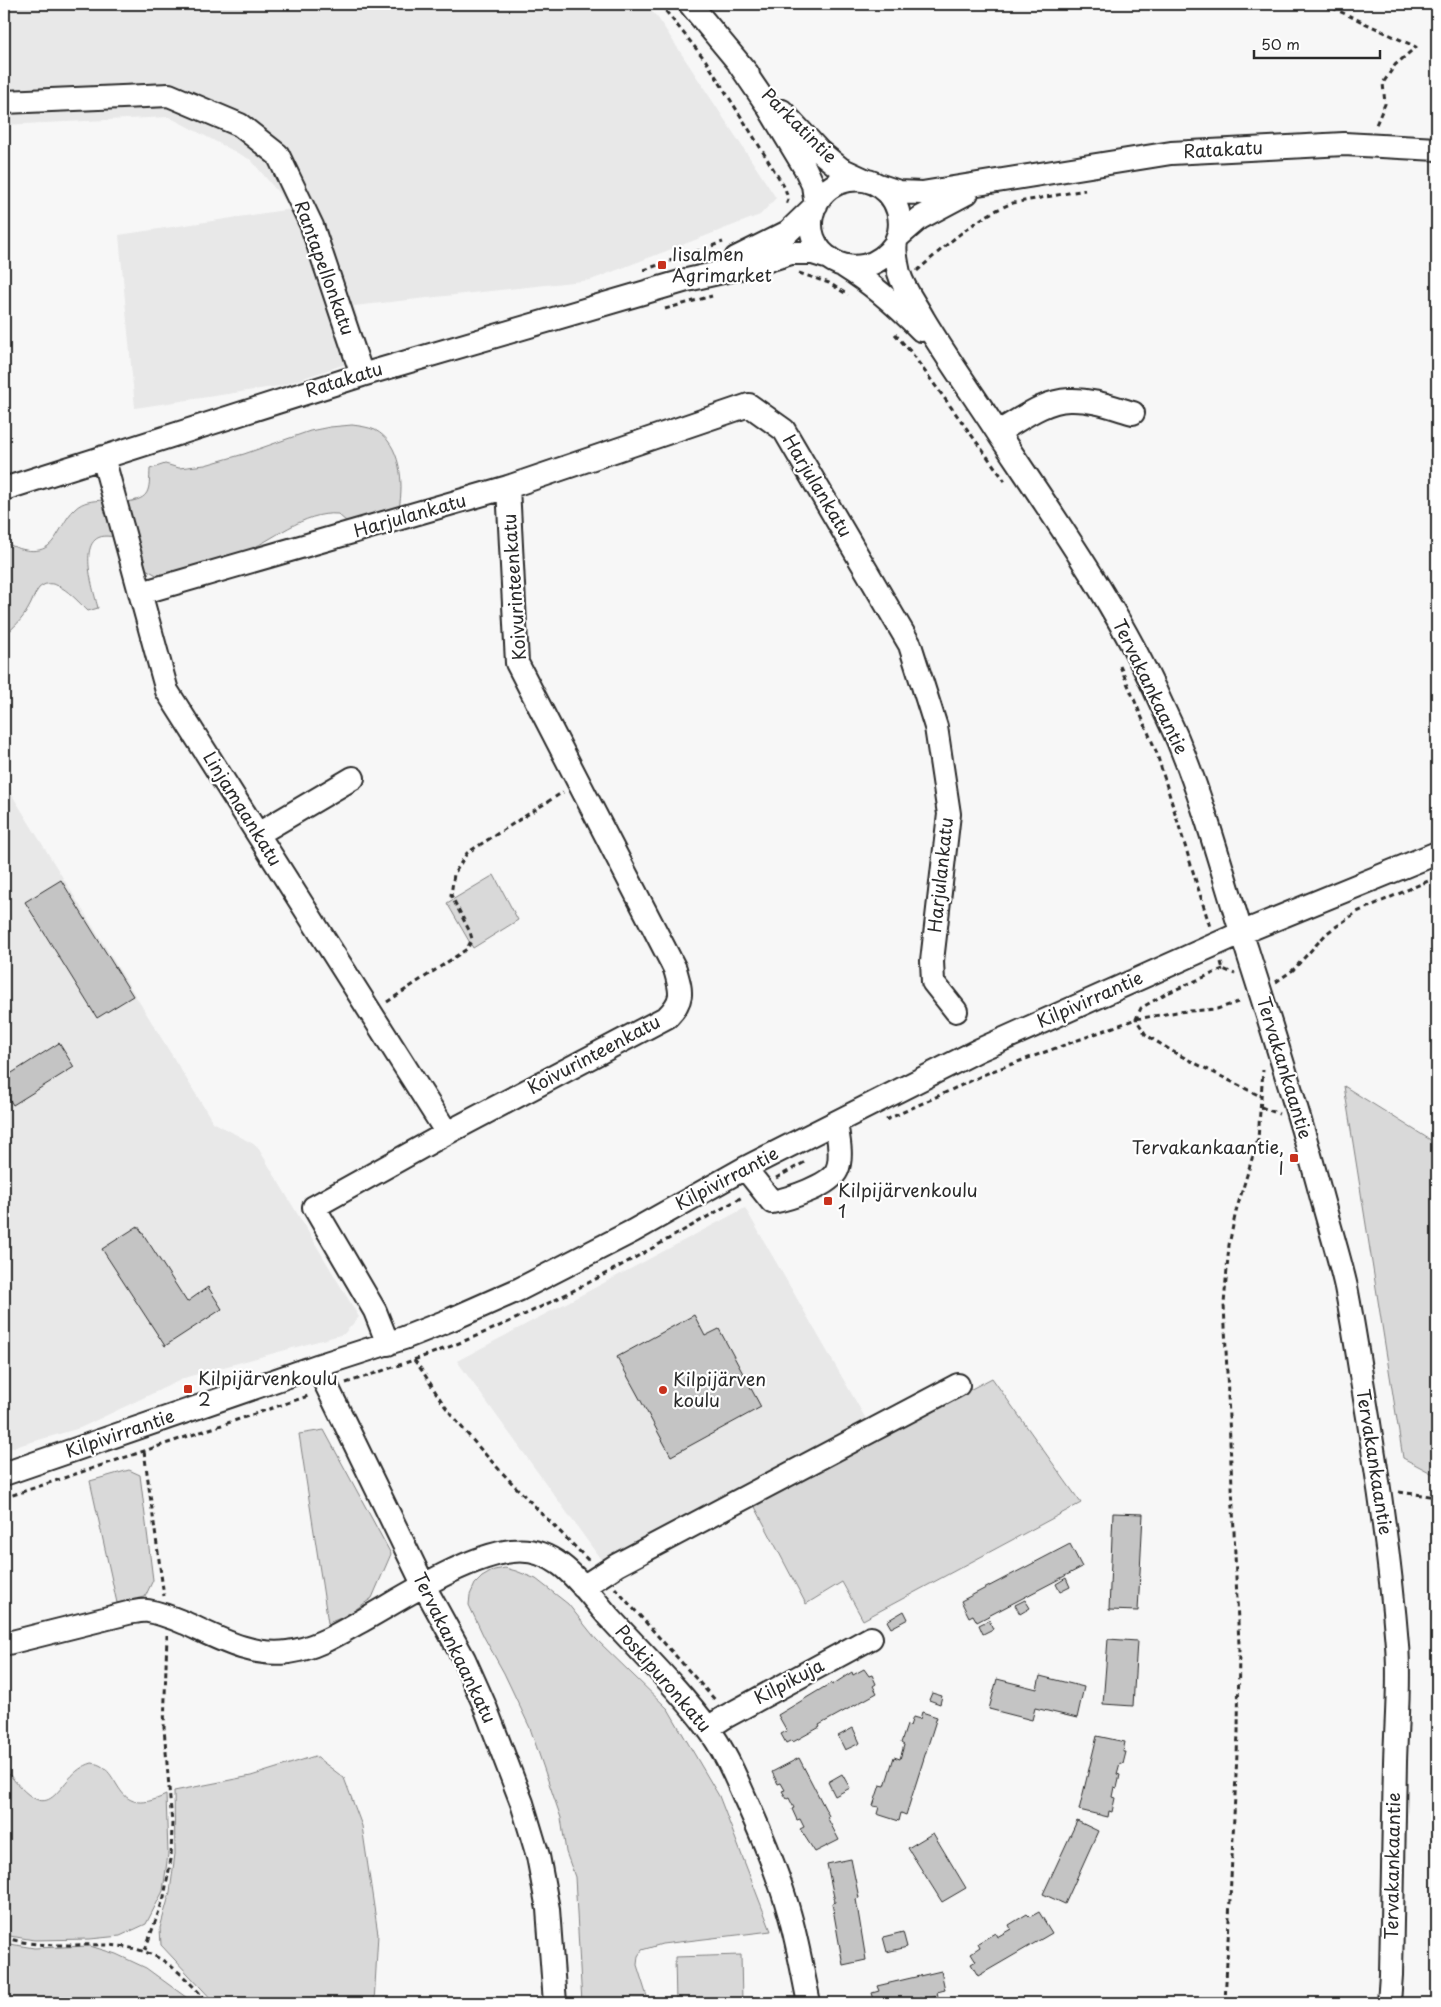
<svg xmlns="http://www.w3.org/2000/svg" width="1441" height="2007" font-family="'Playpen Sans',sans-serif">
<rect width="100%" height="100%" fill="#f7f7f7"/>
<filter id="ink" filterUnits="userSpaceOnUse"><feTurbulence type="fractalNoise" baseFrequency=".02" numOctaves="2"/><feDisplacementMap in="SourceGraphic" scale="10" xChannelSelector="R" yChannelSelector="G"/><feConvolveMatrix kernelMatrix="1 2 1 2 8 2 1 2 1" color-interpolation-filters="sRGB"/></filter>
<g filter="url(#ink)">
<!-- built -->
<path fill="#e8e8e8" d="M4 4H645L658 18 776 198 760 215 591 280 354 306 369 356 280 386 135 408 119 235 292 209 251 160 169 117 4 125Z
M4 782 213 1122 257 1146 359 1317 344 1334 187 1377 80 1428 4 1450Z
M745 1208 866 1419 602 1561 457 1361Z"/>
<!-- green -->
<path fill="#d9d9d9" stroke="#828282" d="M352 425C360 426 368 427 375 430 401 443 404 484 399 508L348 523 338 514C303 511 273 541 242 553 217 564 187 569 160 577L144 568 126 502C151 499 149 490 150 469L165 464 179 468 205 465 244 454 310 431 330 427Z
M103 500 114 537C73 528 93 588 98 608L88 611C77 601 55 573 39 588 34 594 32 603 28 609 22 620 13 628 4 636V542C19 550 41 557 53 541 61 531 65 518 75 509 83 501 93 501 103 500Z
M494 875 518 920 473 948 447 903Z
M1344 1086 1437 1144V1476L1403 1458Z
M992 1378 1081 1503 863 1620 842 1582 806 1604 754 1505Z
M324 1430 391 1554 372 1598 346 1616 328 1623 299 1434Z
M129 1470 140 1475 153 1580 145 1597 117 1603 90 1481Z
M505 1568 516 1571 536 1579 568 1604 596 1639 668 1709 719 1796 771 1931 662 1944 642 1950 638 1956 637 1965 649 2003H582L575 1877 566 1852 561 1818 530 1728 504 1673 484 1637 469 1605 470 1595 475 1584 482 1577 494 1570Z
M315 1756 344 1778 362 1826 378 1934 374 2003H215L161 1945 160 1928 170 1892 175 1854 174 1791 251 1776Z
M92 1763C124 1767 111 1821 166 1795L168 1854 163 1891 146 1924 120 1936 90 1939 34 1940 4 1935V1775L9 1774C57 1835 54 1774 92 1763Z
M4 1943 34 1948 90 1946 116 1954 146 1968 194 2003H4Z
M741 1955 742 2003H676L675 1957Z"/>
<!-- building -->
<path fill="#c4c4c4" stroke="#2b2b2b" d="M61 880 133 996 97 1018 25 902Z
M59 1043 74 1067 13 1105 4 1091V1078Z
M138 1226 187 1302 208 1287 222 1309 165 1346 102 1249Z
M694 1315 705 1336 719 1329 761 1407 671 1456 617 1357Z
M1113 1513 1143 1514 1138 1611 1109 1610Z
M1070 1544 1082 1567 977 1622 973 1615 969 1617 961 1601Z
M1066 1578 1070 1587 1060 1592 1056 1584Z
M1025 1600 1030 1608 1020 1614 1015 1605Z
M904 1611 908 1619 891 1628 887 1621Z
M989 1620 993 1629 983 1634 979 1625Z
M1108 1639 1137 1641 1133 1706 1103 1704Z
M864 1669 869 1676 872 1675 876 1684 873 1686 877 1693 819 1725 820 1727 793 1742 792 1740 786 1743 781 1734 787 1731 778 1715 831 1683 832 1685 852 1672 853 1675Z
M1040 1676 1084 1687 1077 1718 1035 1708 1032 1720 989 1709 997 1679 1037 1689Z
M932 1693 942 1696 940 1704 929 1700Z
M922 1712 937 1717 906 1815 901 1813 899 1821 877 1814 879 1807 873 1806 880 1785 885 1786 894 1757 900 1759 904 1745 901 1743 907 1725 910 1726 913 1717 920 1719Z
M853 1728 860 1743 845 1750 838 1736Z
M1097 1736 1125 1742 1123 1752H1126L1123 1764 1120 1763 1117 1774 1120 1775 1117 1788 1114 1787 1112 1797 1115 1798 1112 1812 1109 1811 1108 1817 1079 1810Z
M799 1758 829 1816 827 1817 839 1840 815 1852 800 1829 804 1827 800 1819 797 1820 792 1809 794 1808 789 1798 787 1799 782 1791 785 1790 781 1783 778 1784 772 1772Z
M842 1774 850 1788 835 1796 828 1782Z
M1077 1821 1098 1831 1065 1904 1043 1894Z
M933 1833 966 1888 942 1902 908 1848Z
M851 1859 859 1898 856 1899 866 1960 843 1965 832 1903 835 1902 827 1864Z
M1039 1912 1052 1933 978 1976 971 1964 976 1961 971 1953 980 1947 978 1943 995 1933 997 1937 1011 1929 1009 1925 1027 1914 1030 1917Z
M903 1932 907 1947 887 1952 883 1937Z
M941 1971 945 1990 937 1992 938 1996 921 2000V1997L907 2000V2003H875L872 1993 879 1991 877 1986Z"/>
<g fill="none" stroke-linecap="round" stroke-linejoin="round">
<defs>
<path id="minor" d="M690 4 748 74
M4 102 169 95 240 125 278 155 312 226 362 375
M782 111 819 151 841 169 865 180
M878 185 899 192 922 193 1171 153 1344 144 1437 149
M898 237 920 218 967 193
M895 244C860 294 792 253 816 204 829 178 866 170 888 193 897 203 902 218 899 232 899 235 896 238 896 242 894 251 897 264 899 273 904 290 916 305 924 320 948 360 975 397 1000 436 1055 518 1113 601 1155 690 1162 706 1170 722 1177 738 1206 807 1224 880 1247 950 1273 1032 1299 1112 1321 1195 1329 1225 1339 1256 1346 1287 1352 1318 1357 1350 1362 1381 1377 1469 1390 1556 1397 1645 1400 1683 1396 1723 1395 1762 1393 1833 1392 1904 1391 1975L1389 2003
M736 258 788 232 816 205 813 185 805 168 767 105 739 64
M845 267C874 285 897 306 921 330
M998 432C1020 420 1043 401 1069 400 1091 399 1112 407 1133 413
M103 457 167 691 447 1133
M4 489 362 375 687 280 749 266 791 253H813L829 258
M141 593 508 487 749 405 784 430 910 645 936 727 949 814 932 961 933 982 956 1011
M258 834 353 778
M745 1168 772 1202C788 1199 830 1186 837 1170 843 1157 838 1136 836 1123
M388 1344 375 1311 314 1207 447 1133 667 1017C685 999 681 991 675 969L517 663 508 487
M317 1366 424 1586 464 1659 484 1704 522 1803 538 1856 548 1909 555 2003
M4 1474 317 1366 404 1338 452 1319 520 1289 633 1231 745 1168 979 1050 1241 933 1437 853
M583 1587 617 1565 958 1385
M4 1644 128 1613C135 1612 142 1610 148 1611 161 1613 173 1618 185 1623 218 1638 251 1657 288 1652 313 1649 335 1636 356 1624 400 1600 463 1557 512 1551 557 1545 582 1586 608 1616 640 1651 679 1689 707 1727 723 1748 734 1773 744 1796 762 1835 779 1875 790 1916 798 1945 803 1974 809 2003
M708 1728 725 1717 871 1638"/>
</defs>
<!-- minor casing -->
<use href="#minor" stroke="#2b2b2b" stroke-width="26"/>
<!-- path -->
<path stroke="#2b2b2b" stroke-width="3" stroke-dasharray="5 4" stroke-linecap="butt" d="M660 4 706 61 755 139 785 188 788 199 786 206
M1324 4 1416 47 1395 65 1383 83 1385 104 1375 127
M644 270 723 242
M917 271C945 246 977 216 1013 203L1085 190
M799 273 829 283 848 295
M665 309 712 296
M895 334 910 351 1005 481
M1120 666 1156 751 1210 927
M1221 962 1223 969 1235 974
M1223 969 1165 994 1141 1008 1136 1019 1146 1035 1177 1054 1262 1097
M1276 982 1293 970 1327 933 1357 912 1437 877
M387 1002 467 949 472 939 470 932 451 895 454 874 467 853 563 792
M1261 1107 1279 1114
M886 1120 990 1072 1136 1019 1177 1012 1217 1009 1238 1002
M776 1178 805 1162
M414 1360C428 1377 437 1397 451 1414 493 1467 543 1514 590 1562
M346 1383C394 1367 442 1351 488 1331 577 1293 661 1243 744 1196
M144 1451 164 1596
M1399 1492 1437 1497
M4 1498 311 1395
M615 1588 716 1701
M4 1937C27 1945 48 1945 72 1945 141 1943 163 1950 208 2003
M145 1950 164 1897 171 1859 172 1823 164 1728 167 1635
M1225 2003 1238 1733 1239 1645 1224 1304 1229 1245 1236 1211 1258 1139 1263 1070"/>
<!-- minor -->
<use href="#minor" stroke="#fff" stroke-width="22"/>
</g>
</g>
<!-- markers -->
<g fill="#c8321e" stroke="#fff" stroke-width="2">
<rect x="657" y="260" width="10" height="10" rx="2.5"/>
<rect x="1289" y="1153" width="10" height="10" rx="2.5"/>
<rect x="823" y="1196" width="10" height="10" rx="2.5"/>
<rect x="183" y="1384" width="10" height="10" rx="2.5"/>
<circle cx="663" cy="1390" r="5"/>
</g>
<g text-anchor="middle" stroke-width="4.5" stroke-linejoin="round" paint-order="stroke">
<!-- street labels -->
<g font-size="18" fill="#2b2b2b" stroke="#fff">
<text transform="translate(799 126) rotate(45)" y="6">Parkatintie</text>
<text transform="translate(1223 150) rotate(-3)" y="6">Ratakatu</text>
<text transform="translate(324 268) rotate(70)" y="6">Rantapellonkatu</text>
<text transform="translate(344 380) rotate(-17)" y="6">Ratakatu</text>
<text transform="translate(817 486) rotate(59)" y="6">Harjulankatu</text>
<text transform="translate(410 516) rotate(-16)" y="6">Harjulankatu</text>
<text transform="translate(515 587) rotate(-94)" y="6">Koivurinteenkatu</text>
<text transform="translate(1150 687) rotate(64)" y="6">Tervakankaantie</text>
<text transform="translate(242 809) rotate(58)" y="6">Linjamaankatu</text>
<text transform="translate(941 875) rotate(-84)" y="6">Harjulankatu</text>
<text transform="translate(1090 1000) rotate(-24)" y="6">Kilpivirrantie</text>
<text transform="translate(594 1055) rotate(-28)" y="6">Koivurinteenkatu</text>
<text transform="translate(1284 1068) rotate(73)" y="6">Tervakankaantie</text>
<text transform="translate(727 1179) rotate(-28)" y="6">Kilpivirrantie</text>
<text transform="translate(120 1434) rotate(-19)" y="6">Kilpivirrantie</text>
<text transform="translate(1374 1462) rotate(81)" y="6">Tervakankaantie</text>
<text transform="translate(454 1648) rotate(64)" y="6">Tervakankaankatu</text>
<text transform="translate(663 1679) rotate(49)" y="6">Poskipuronkatu</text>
<text transform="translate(789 1682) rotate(-28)" y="6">Kilpikuja</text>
<text transform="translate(1393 1866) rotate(-89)" y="6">Tervakankaantie</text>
</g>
<!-- poi labels -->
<g font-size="18" fill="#2b2b2b" stroke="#fff" text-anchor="start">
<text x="672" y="261">Iisalmen<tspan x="672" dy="21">Agrimarket</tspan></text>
<text x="1284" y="1154" text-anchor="end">Tervakankaantie,<tspan x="1284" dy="21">I</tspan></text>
<text x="838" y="1197">Kilpijärvenkoulu<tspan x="838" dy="21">1</tspan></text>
<text x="198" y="1385">Kilpijärvenkoulu<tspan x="198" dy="21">2</tspan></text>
<text x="673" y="1386">Kilpijärven<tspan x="673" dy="21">koulu</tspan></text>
</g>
</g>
<!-- margin -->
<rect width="1441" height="2007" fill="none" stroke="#fff" stroke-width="20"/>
<rect x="10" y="10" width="1421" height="1987" fill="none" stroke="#2b2b2b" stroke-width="2" filter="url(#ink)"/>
<!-- scale -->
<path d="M1254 50v8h126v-8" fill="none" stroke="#2b2b2b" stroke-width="2.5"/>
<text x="1261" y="50" font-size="15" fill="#2b2b2b" stroke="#ffffff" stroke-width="4" paint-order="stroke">50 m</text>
</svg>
